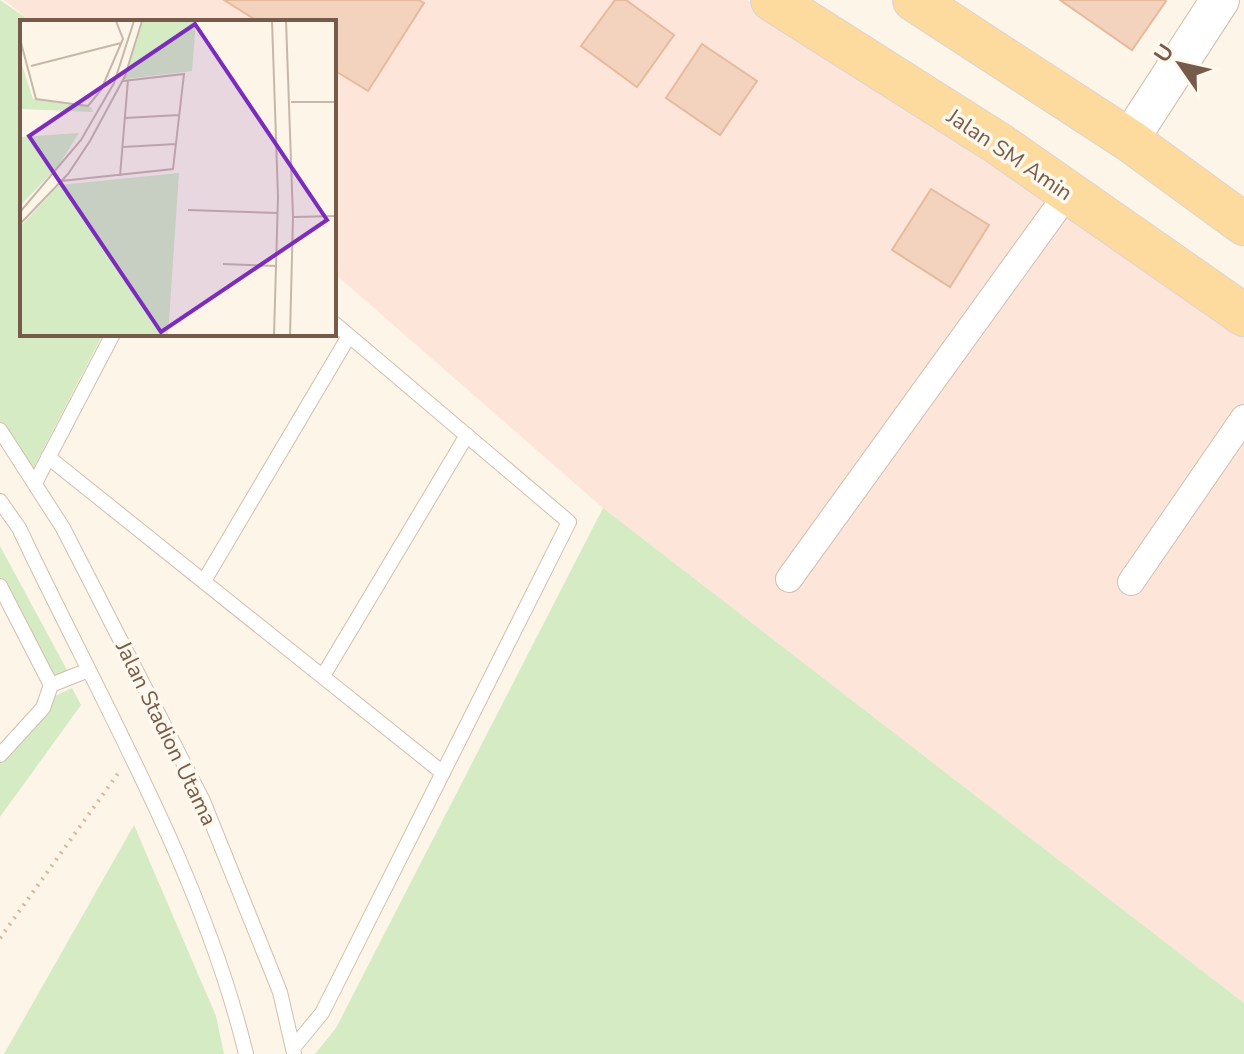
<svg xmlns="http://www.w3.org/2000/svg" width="1244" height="1054" font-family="'Nunito Sans',sans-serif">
<rect width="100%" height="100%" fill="#fdf5e7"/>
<!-- commercial -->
<path fill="#fde5da" d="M4 0H747L991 155 1244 331V1003L603 508 334 273V22H32Z"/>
<!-- green -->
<path fill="#d4ebc4" d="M0 0 32 22H22V334H103L33 469 0 423Z
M603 508 1244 1003V1054H315L336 1028Z
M0 546 67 670 53 680 0 579Z
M72 688 81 705 0 817V762L55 696Z
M134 825 216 1016 224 1054H4Z"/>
<!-- building -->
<path fill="#f3d3bd" stroke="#e6ba9d" stroke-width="2" d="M224 0H419L424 3 368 91 334 70V22H259Z
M615 0H626L674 35 637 87 581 46Z
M1060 0H1165L1166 1 1132 50Z
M702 44 757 81 720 135 666 98Z
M931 189 989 225 950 287 892 250Z"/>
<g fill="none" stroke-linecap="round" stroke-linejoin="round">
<defs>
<path id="lane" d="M0 430 63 528 203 801 280 992 294 1053
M48 457 443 773
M35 483 113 334
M0 501 19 528C99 698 202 872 246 1054
M204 581 349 336
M0 586 51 685 43 708 0 755
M323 676 467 435
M51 685 86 671
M293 1048 322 1013 569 522 334 323"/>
<path id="street" d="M789 579 1068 193
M1131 582 1244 418"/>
<path id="secondary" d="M1129 140 1220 0"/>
<path id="primary" d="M772 0 999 144 1244 315
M914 0 1129 140 1244 224"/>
</defs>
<!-- lane casing -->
<use href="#lane" stroke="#d1bfae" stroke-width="16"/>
<!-- street casing -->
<use href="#street" stroke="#d1bfae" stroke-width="28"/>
<!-- secondary casing -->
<use href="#secondary" stroke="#d4beac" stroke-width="40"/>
<!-- primary casing -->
<use href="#primary" stroke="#dcd4d0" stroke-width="44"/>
<!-- path -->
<path stroke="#d8b7a0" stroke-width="4" stroke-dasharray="2 6" stroke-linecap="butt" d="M0 938 119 772"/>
<!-- lane -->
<use href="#lane" stroke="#fff" stroke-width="14"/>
<!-- street -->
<use href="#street" stroke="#fff" stroke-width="26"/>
<!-- secondary -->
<use href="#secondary" stroke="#fff" stroke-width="38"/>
<!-- primary -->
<use href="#primary" stroke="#fddb9e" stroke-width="42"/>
</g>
<g text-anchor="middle" stroke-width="7" stroke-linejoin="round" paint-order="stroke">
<!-- street labels -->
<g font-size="22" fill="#775b4a" stroke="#fff8ed">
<text transform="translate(1010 154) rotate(34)" y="8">Jalan SM Amin</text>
<text transform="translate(167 733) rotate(64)" y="8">Jalan Stadion Utama</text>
</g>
</g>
<!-- overview -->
<g transform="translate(20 20)">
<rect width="316" height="316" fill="#fdf5e7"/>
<path d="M123 1H176L172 51 105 59ZM0 39 13 79 71 87 73 92 0 89ZM59 113 38 146 0 186V117ZM159 153 148 315H0V207L39 165Z" fill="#d4ebc4"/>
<path fill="none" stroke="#c7b7a8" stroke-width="2" d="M252 1 258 177 254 315M266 1 273 197 270 315M0 19 16 79 68 86 81 70 103 19 96 1M11 46 101 23M271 82H316M105 98 159 95M103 127 156 124M100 156 108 60M41 161 153 149 164 54 103 61M168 190 258 193M0 192 61 120 94 63 114 1M273 197 316 196M0 204 48 154 70 121 105 56 122 1M203 244 257 246"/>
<path fill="#7b2cbf" fill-opacity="0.15" stroke="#7b2cbf" stroke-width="4" d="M175 4 307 200 141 312 9 116Z"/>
<rect width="316" height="316" fill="none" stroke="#775b4a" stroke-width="4"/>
</g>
<!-- north arrow -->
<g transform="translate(1180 64) rotate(304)" stroke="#fff8ed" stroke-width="6" paint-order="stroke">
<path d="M0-6L14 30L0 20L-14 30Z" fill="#775b4a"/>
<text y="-12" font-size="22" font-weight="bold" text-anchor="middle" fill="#775b4a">U</text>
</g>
</svg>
